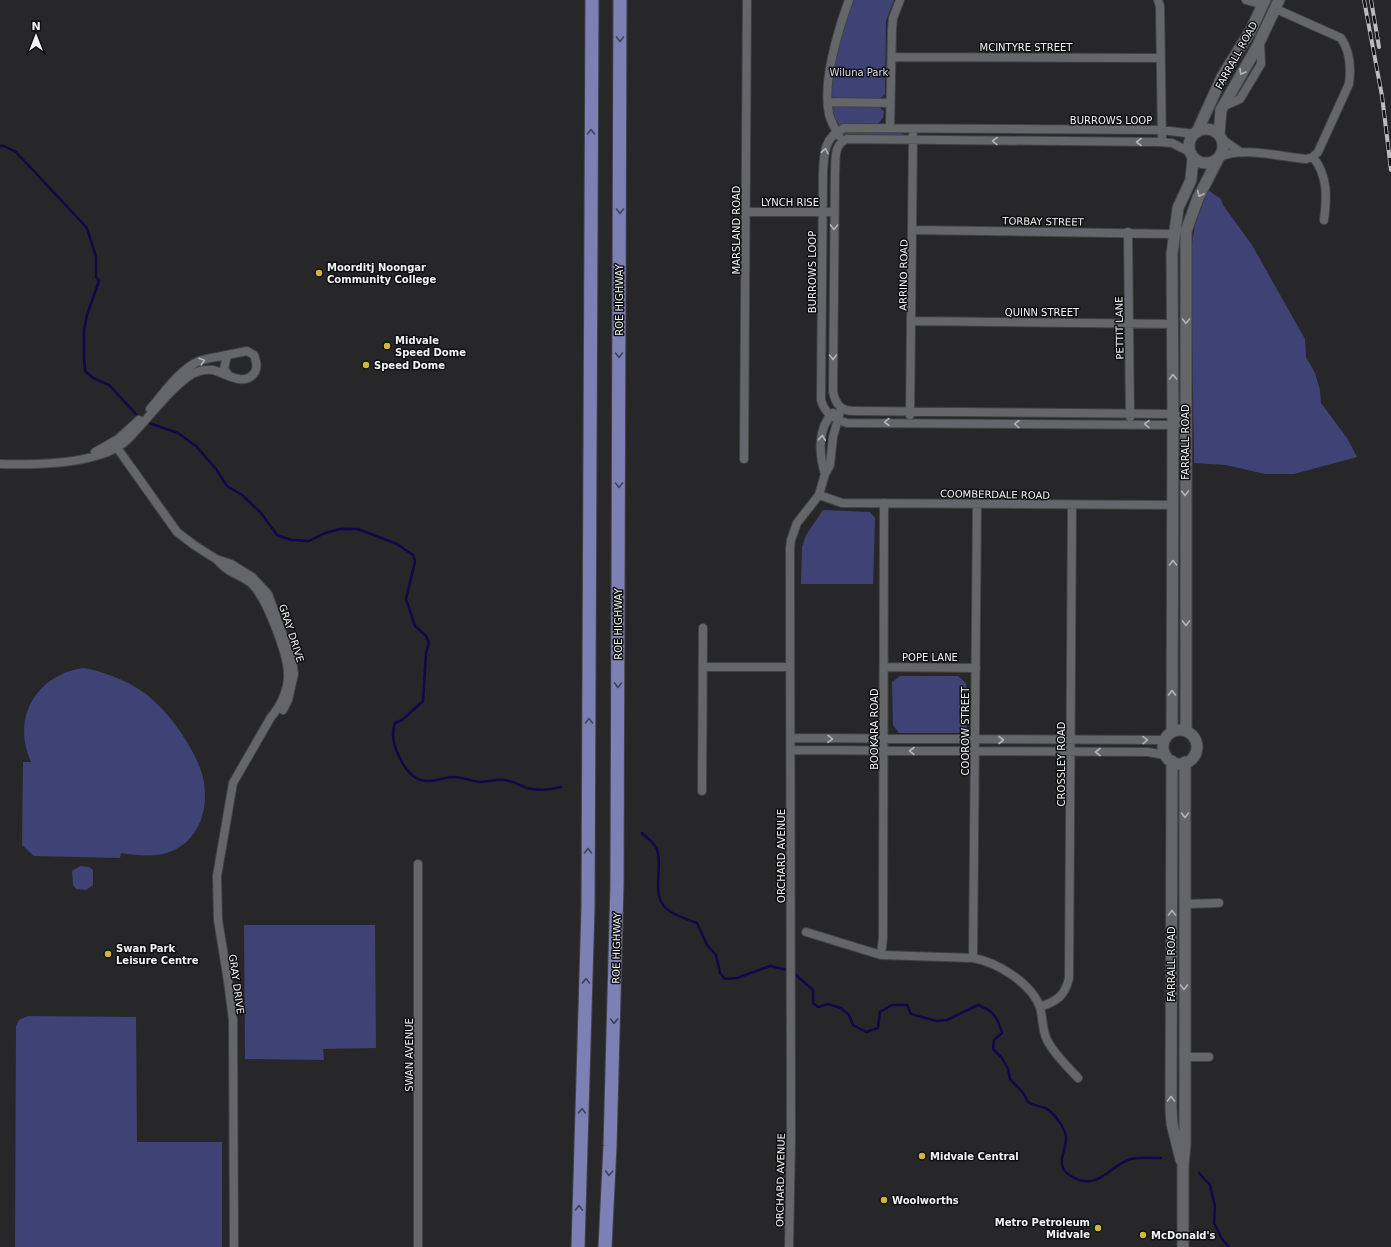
<svg xmlns="http://www.w3.org/2000/svg" width="1391" height="1247" font-family="'DejaVu Sans',sans-serif">
<rect width="100%" height="100%" fill="#272729"/>
<!-- green -->
<path fill="#3f4275" d="M850 0H894L886 21 885 94 879 100 836 99 831 96 834 60Z
M835 106H877L884 111 883 118 876 126H840L832 115V108Z
M846 131H897L907 136 851 137 842 134Z
M1208 190 1221 199 1223 205 1252 245 1305 339 1306 357 1315 373 1320 390 1321 403 1347 438 1357 457 1294 474H1265L1226 465 1194 463 1191 250 1195 225Z
M823 510 870 512 875 518 873 584H801L802 547 806 535Z
M84 668C109 673 135 683 154 701 173 718 195 750 202 774 211 806 200 843 166 853 154 857 139 855 127 854L121 853 120 858 34 856 22 845 23 762H31C11 719 36 674 84 668Z
M900 676H958L966 683 967 728 960 733H899L893 725 892 682Z
M80 866 89 867 93 870V885L86 890 76 889 73 885 72 871Z
M244 925H375L376 1048 323 1049 324 1060 245 1059Z
M28 1016 136 1017 137 1142H222V1247H15L16 1026 19 1020Z"/>
<g fill="none" stroke-linecap="round" stroke-linejoin="round">
<!-- stream -->
<path stroke="#120749" stroke-width="2.5" d="M0 146H4L16 152 87 228 96 257V277L99 281 87 315 84 330V357L85 371 93 378 109 385 136 414
M149 423 178 433 196 446 216 469 227 486 242 495 261 513 277 535 291 540 309 541 325 533 340 529H358L397 544 413 555 415 561 406 599 415 626 426 636 429 643 426 653 423 701 402 720 395 723C391 733 393 742 397 752 403 766 412 782 429 781 437 781 445 777 453 777 462 777 471 781 480 782 488 782 495 779 504 780 513 781 520 785 527 788 538 791 550 790 561 787
M642 833C647 838 655 843 657 849 664 868 648 899 671 912 679 917 689 920 697 923L707 945 716 955 720 973 725 979 737 978 770 966 788 970
M795 974 813 990V1003L818 1007 828 1004 841 1008 849 1015 853 1025 866 1032 878 1028 880 1012 892 1005H907L911 1014 936 1021 947 1020 978 1005C993 1010 998 1018 1002 1033L994 1040 993 1049 1002 1058 1008 1069 1010 1079 1023 1093 1028 1102C1033 1105 1039 1106 1045 1108 1054 1112 1065 1128 1066 1137 1067 1151 1053 1166 1071 1176 1098 1193 1109 1165 1131 1159 1140 1157 1152 1158 1161 1158
M1199 1173 1210 1185 1215 1207 1214 1223 1222 1239 1229 1247"/>
<defs>
<path id="minor" d="M1158 0 1160 6 1162 142
M1246 0 1263 5
M892 57 1160 58
M828 102 890 103
M1222 107 1240 99 1261 64 1260 43
M890 128 892 29 893 18 900 0
M839 136C835 129 831 122 829 114 822 83 838 30 849 0
M1222 139 1240 152
M1220 157C1241 146 1282 157 1306 159L1313 157 1318 152 1349 84C1351 69 1350 51 1341 38L1276 9
M1313 157C1328 176 1327 197 1324 220
M746 212H834
M913 230 1173 234
M1128 232 1130 417
M912 321 1173 324
M150 409C164 393 179 370 199 361 208 358 218 357 227 355
M910 415 913 135
M1185 418 1173 414 854 411C841 411 836 405 833 392L835 173C836 160 833 144 847 139L1160 142 1172 143 1190 152
M1185 421 1173 425 847 423C834 419 825 414 821 400L823 173C824 153 824 137 844 128L1161 130 1195 134
M113 442 177 532 194 545 216 559 231 564 252 577 268 594 292 660 294 674 288 700 283 710
M95 452 118 439 139 420
M744 459 747 0
M0 464C35 465 103 465 128 439 147 420 171 387 192 374 198 371 207 369 213 370 225 373 245 388 255 372 258 366 256 361 254 355L247 351 227 355 224 369 229 376
M825 474C819 455 817 428 833 413
M819 495 842 503 1173 505
M216 559C220 562 223 567 227 569 235 575 247 578 253 585 267 600 287 652 288 673 289 688 281 706 271 717L233 783 217 876 218 920 228 981 233 1020 234 1247
M703 667H789
M885 667 976 668
M791 738 1164 740
M791 750 1148 752 1165 755
M702 791 703 628
M1185 904 1219 903
M806 932 881 955 973 958C997 962 1031 983 1040 1007 1043 1018 1042 1030 1047 1040 1054 1054 1067 1066 1078 1078
M881 955 883 938 884 503
M973 958 977 504
M1040 1007C1057 1001 1065 996 1069 978L1072 505
M1184 1057H1209
M418 1247V864
M789 1247 791 1139 790 549 791 540 797 523 819 495 825 474 830 465 833 437 841 408"/>
<path id="secondary" d="M1189 146a17 17 0 1 1 34 0a17 17 0 1 1-34 0Z
M1197 132 1222 77 1251 30 1265 0
M1219 134 1221 110 1257 47 1279 0
M1163 747a17 17 0 1 1 34 0a17 17 0 1 1-34 0Z
M1186 731V231L1198 198 1218 159
M1172 732 1173 414 1172 254 1178 208 1191 180 1193 157
M1172 761 1171 1109 1172 1124 1181 1160
M1183 1247V1165L1185 1145V762"/>
<path id="trunk" d="M578 1247 588 908 592 0
M605 1247 610 1146 617 884 620 0"/>
</defs>
<!-- minor casing -->
<use href="#minor" stroke="#424244" stroke-width="10"/>
<!-- secondary casing -->
<use href="#secondary" stroke="#424244" stroke-width="13"/>
<!-- trunk casing -->
<use href="#trunk" stroke="#424244" stroke-width="15"/>
<!-- minor -->
<use href="#minor" stroke="#656669" stroke-width="8"/>
<!-- secondary -->
<use href="#secondary" stroke="#656669" stroke-width="11"/>
<!-- trunk -->
<use href="#trunk" stroke="#7c80b5" stroke-width="13"/>
<defs>
<path id="rail" d="M1364 0 1382 96 1391 170
M1371 0 1379 47"/>
</defs>
<!-- rail casing -->
<use href="#rail" stroke="#bbbcbd" stroke-width="4"/>
<!-- rail -->
<use href="#rail" stroke="#101011" stroke-width="2.5" stroke-dasharray="8" stroke-linecap="butt"/>
</g>
<!-- one-way arrows -->
<defs><path id="oneway-chevron" d="M-2-3.5L2.5 0L-2 3.5" fill="none" stroke-width="1.6" stroke-linecap="round" stroke-linejoin="round"/></defs>
<g stroke="#41425b">
<use href="#oneway-chevron" transform="translate(620 39) rotate(90)"/>
<use href="#oneway-chevron" transform="translate(591 132) rotate(-90)"/>
<use href="#oneway-chevron" transform="translate(620 211) rotate(90)"/>
<use href="#oneway-chevron" transform="translate(619 355) rotate(90)"/>
<use href="#oneway-chevron" transform="translate(619 485) rotate(90)"/>
<use href="#oneway-chevron" transform="translate(618 685) rotate(90)"/>
<use href="#oneway-chevron" transform="translate(589 721) rotate(-90)"/>
<use href="#oneway-chevron" transform="translate(588 851) rotate(-90)"/>
<use href="#oneway-chevron" transform="translate(586 981) rotate(-88)"/>
<use href="#oneway-chevron" transform="translate(614 1021) rotate(92)"/>
<use href="#oneway-chevron" transform="translate(582 1111) rotate(-88)"/>
<use href="#oneway-chevron" transform="translate(609 1173) rotate(93)"/>
<use href="#oneway-chevron" transform="translate(579 1208) rotate(-88)"/>
</g>
<g stroke="#b3b4b5">
<use href="#oneway-chevron" transform="translate(1242 72) rotate(121)"/>
<use href="#oneway-chevron" transform="translate(995 141) rotate(-179)"/>
<use href="#oneway-chevron" transform="translate(1139 142) rotate(-180)"/>
<use href="#oneway-chevron" transform="translate(825 151) rotate(-79)"/>
<use href="#oneway-chevron" transform="translate(1200 194) rotate(116)"/>
<use href="#oneway-chevron" transform="translate(834 227) rotate(90)"/>
<use href="#oneway-chevron" transform="translate(1186 321) rotate(90)"/>
<use href="#oneway-chevron" transform="translate(833 357) rotate(90)"/>
<use href="#oneway-chevron" transform="translate(202 361) rotate(-18)"/>
<use href="#oneway-chevron" transform="translate(1173 377) rotate(-91)"/>
<use href="#oneway-chevron" transform="translate(887 422) rotate(180)"/>
<use href="#oneway-chevron" transform="translate(1017 424) rotate(-179)"/>
<use href="#oneway-chevron" transform="translate(1147 424) rotate(-179)"/>
<use href="#oneway-chevron" transform="translate(822 438) rotate(-85)"/>
<use href="#oneway-chevron" transform="translate(1185 493) rotate(90)"/>
<use href="#oneway-chevron" transform="translate(1173 563) rotate(-90)"/>
<use href="#oneway-chevron" transform="translate(1186 623) rotate(90)"/>
<use href="#oneway-chevron" transform="translate(1172 693) rotate(-90)"/>
<use href="#oneway-chevron" transform="translate(830 739) rotate(1)"/>
<use href="#oneway-chevron" transform="translate(1001 740)"/>
<use href="#oneway-chevron" transform="translate(1145 740) rotate(-1)"/>
<use href="#oneway-chevron" transform="translate(912 751) rotate(-180)"/>
<use href="#oneway-chevron" transform="translate(1098 752) rotate(180)"/>
<use href="#oneway-chevron" transform="translate(1185 815) rotate(90)"/>
<use href="#oneway-chevron" transform="translate(1172 913) rotate(-90)"/>
<use href="#oneway-chevron" transform="translate(1184 987) rotate(90)"/>
<use href="#oneway-chevron" transform="translate(1171 1099) rotate(-90)"/>
</g>
<!-- markers -->
<g fill="#cfb837" stroke="#101011" stroke-width="1.5">
<circle cx="319" cy="273" r="4"/>
<circle cx="387" cy="346" r="4"/>
<circle cx="366" cy="365" r="4"/>
<circle cx="108" cy="954" r="4"/>
<circle cx="922" cy="1156" r="4"/>
<circle cx="884" cy="1200" r="4"/>
<circle cx="1098" cy="1228" r="4"/>
<circle cx="1143" cy="1235" r="4"/>
</g>
<g text-anchor="middle" stroke-width="3" stroke-linejoin="round" paint-order="stroke">
<!-- street labels -->
<g font-size="10" fill="#f2f3f4" stroke="#101011">
<text x="1026" y="51">MCINTYRE STREET</text>
<text transform="translate(1236 55) rotate(-61)" y="4">FARRALL ROAD</text>
<text x="1111" y="124">BURROWS LOOP</text>
<text x="790" y="206">LYNCH RISE</text>
<text transform="translate(1043 221) rotate(1)" y="4">TORBAY STREET</text>
<text transform="translate(736 230) rotate(-90)" y="4">MARSLAND ROAD</text>
<text transform="translate(812 272) rotate(-90)" y="4">BURROWS LOOP</text>
<text transform="translate(903 275) rotate(-89)" y="4">ARRINO ROAD</text>
<text transform="translate(619 300) rotate(-90)" y="4">ROE HIGHWAY</text>
<text x="1042" y="316">QUINN STREET</text>
<text transform="translate(1119 328) rotate(-91)" y="4">PETTIT LANE</text>
<text transform="translate(1185 442) rotate(-90)" y="4">FARRALL ROAD</text>
<text transform="translate(995 494) rotate(1)" y="4">COOMBERDALE ROAD</text>
<text transform="translate(618 624) rotate(-90)" y="4">ROE HIGHWAY</text>
<text transform="translate(292 633) rotate(72)" y="4">GRAY DRIVE</text>
<text x="930" y="661">POPE LANE</text>
<text transform="translate(874 729) rotate(-90)" y="4">BOOKARA ROAD</text>
<text transform="translate(965 731) rotate(-90)" y="4">COOROW STREET</text>
<text transform="translate(1061 764) rotate(-90)" y="4">CROSSLEY ROAD</text>
<text transform="translate(781 856) rotate(-90)" y="4">ORCHARD AVENUE</text>
<text transform="translate(616 948) rotate(-89)" y="4">ROE HIGHWAY</text>
<text transform="translate(1171 964) rotate(-90)" y="4">FARRALL ROAD</text>
<text transform="translate(237 984) rotate(82)" y="4">GRAY DRIVE</text>
<text transform="translate(409 1055) rotate(-90)" y="4">SWAN AVENUE</text>
<text transform="translate(780 1180) rotate(-89)" y="4">ORCHARD AVENUE</text>
</g>
<!-- park labels -->
<g font-size="10" fill="#daddf2" stroke="#101011">
<text x="859" y="76">Wiluna Park</text>
</g>
<!-- poi labels -->
<g font-size="10" font-weight="bold" fill="#f2f3f4" stroke="#101011" text-anchor="start">
<text x="327" y="271">Moorditj Noongar<tspan x="327" dy="12">Community College</tspan></text>
<text x="395" y="344">Midvale<tspan x="395" dy="12">Speed Dome</tspan></text>
<text x="374" y="369">Speed Dome</text>
<text x="116" y="952">Swan Park<tspan x="116" dy="12">Leisure Centre</tspan></text>
<text x="930" y="1160">Midvale Central</text>
<text x="892" y="1204">Woolworths</text>
<text x="1090" y="1226" text-anchor="end">Metro Petroleum<tspan x="1090" dy="12">Midvale</tspan></text>
<text x="1151" y="1239">McDonald's</text>
</g>
</g>
<!-- north arrow -->
<g transform="translate(36 36)" stroke="#101011" stroke-width="3" paint-order="stroke">
<path d="M0-3L7 15L0 10L-7 15Z" fill="#f2f3f4"/>
<text y="-6" font-size="11" font-weight="bold" text-anchor="middle" fill="#f2f3f4">N</text>
</g>
</svg>
